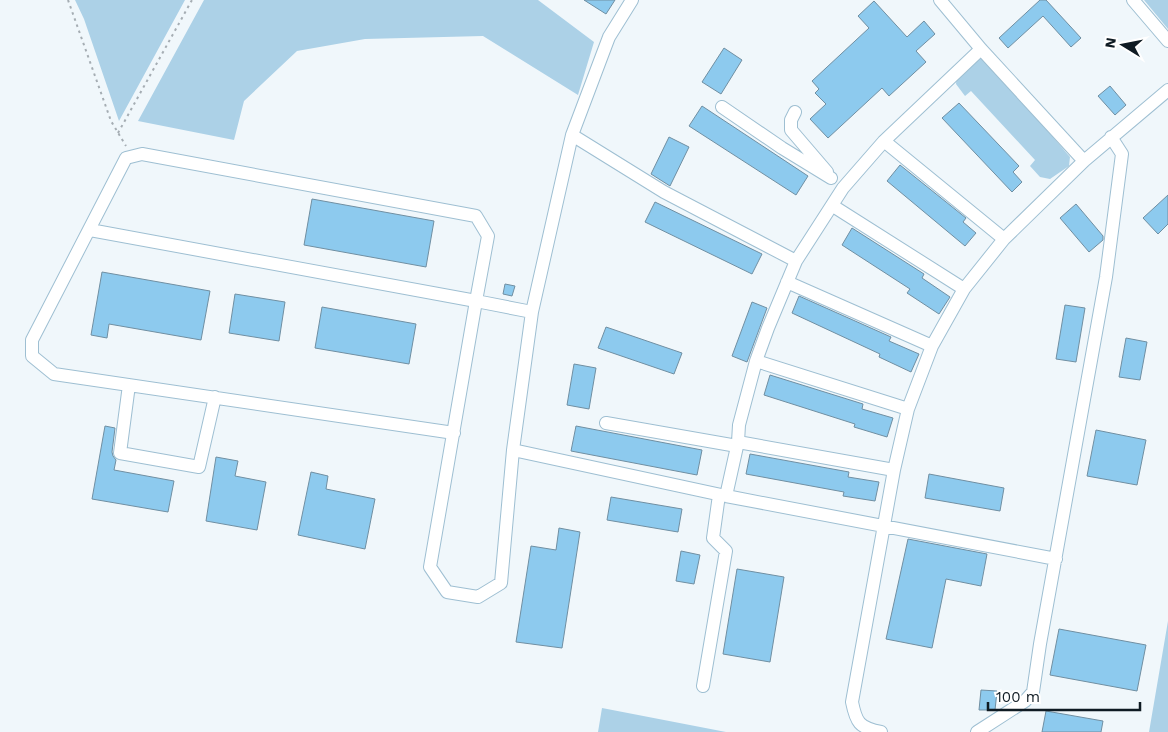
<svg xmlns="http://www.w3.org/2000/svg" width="1168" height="732" font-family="'Work Sans',sans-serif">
<rect width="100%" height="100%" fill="#f0f7fb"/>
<!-- green -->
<path fill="#acd1e7" d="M75 0H185L119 121 84 19Z
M204 0H538L594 42 578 95 483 36 365 39 297 51 244 101 234 140 138 121Z
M1144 0H1168V29Z
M977 57 985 58 1070 157 1069 166 1050 179 1040 177 1030 166 1035 160 971 91 965 96 956 84 957 75Z
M1168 621V732H1149Z
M602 708 726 732H598Z"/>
<!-- building -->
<path fill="#8dcaee" stroke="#708fa2" d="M584 0H615L606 14Z
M1040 0H1046L1081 38 1071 47 1043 16 1008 48 999 38Z
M874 1 907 37 924 21 935 34 916 51 926 62 889 96 882 88 828 138 810 119 826 104 815 93 819 89 812 81 869 28 858 16Z
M724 48 742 60 721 94 702 82Z
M1110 86 1126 105 1115 115 1098 96Z
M959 103 1019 166 1013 172 1022 182 1012 192 942 118Z
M702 106 808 176 796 195 689 126Z
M669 137 689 147 670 186 651 174Z
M900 165 966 218 963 222 976 233 965 246 887 181Z
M1168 195V224L1158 234 1143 218Z
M312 199 434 221 426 267 304 245Z
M655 202 762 254 752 274 645 222Z
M1076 204 1103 236V240L1089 252 1060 218Z
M852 228 924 274 922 278 950 297 939 314 907 293 910 289 842 245Z
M102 272 210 291 201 340 109 324 107 338 91 335Z
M505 284 515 286 512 296 503 294Z
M235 294 285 302 279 341 229 333Z
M799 296 891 337 889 341 919 354 911 372 879 357 880 354 792 313Z
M752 302 767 308 747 362 732 356Z
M1065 305 1085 308 1076 362 1056 359Z
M322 307 416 324 409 364 315 348Z
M606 327 682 353 674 374 598 348Z
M1126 338 1147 342 1140 380 1119 377Z
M574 364 596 368 589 409 567 405Z
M770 375 863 404 862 409 893 418 887 437 854 427 855 424 764 395Z
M105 426 115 428 112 452 113 456 116 460 114 470 174 481 168 512 92 499Z
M576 426 702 450 697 475 571 451Z
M1096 430 1146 440 1137 485 1087 476Z
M750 454 849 472 848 477 879 482 875 501 843 496 844 492 746 474Z
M216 457 238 461 235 476 266 482 257 530 206 521Z
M311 472 328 476 326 489 375 499 365 549 298 535Z
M929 474 1004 488 1000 511 925 498Z
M611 497 682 509 678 532 607 520Z
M559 528 580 532 562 648 516 642 531 546 556 550Z
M908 539 987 554 981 586 946 579 932 648 886 639Z
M681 551 700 555 694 584 676 581Z
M737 569 784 577 770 662 723 654Z
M1059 629 1146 645 1137 691 1050 675Z
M981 690 997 691 995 710H979Z
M1046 711 1103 721 1101 732H1042Z"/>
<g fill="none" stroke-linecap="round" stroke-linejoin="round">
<defs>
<path id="minor" d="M940 0 981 49 1084 161
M1133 0 1168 41
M722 107 782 148 831 178
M795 112 791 120V130L827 172
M572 135 664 192 796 261
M884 141 1004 239
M833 206 964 289
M90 230 476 301 488 236 476 216 142 154 126 158 32 340V356L54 374 454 433
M787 282 932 346
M532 312 476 301 430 567 447 592 478 597 501 583 513 450 532 312 572 135 609 37 632 0
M756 361 908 409
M129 385 120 453 199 467 215 397
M606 423 737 446
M738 442 894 470
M513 450 726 496 1056 559
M726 496 738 442 739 425 756 361 768 328 796 261 843 188 884 141 981 49
M703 686 726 551 713 538 719 495
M881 732C859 728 856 722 852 702L894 470 908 409 932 346 964 289 1004 239 1084 161 1168 90
M977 732 1025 701 1033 692 1040 644 1106 277 1122 154 1111 137"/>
</defs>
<!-- minor casing -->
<use href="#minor" stroke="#9ebfd2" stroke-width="14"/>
<!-- path -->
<path stroke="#a5adb3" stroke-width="2" stroke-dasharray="2.5 4" stroke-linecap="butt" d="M68 0 111 121 126 146
M118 133 192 0"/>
<!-- minor -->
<use href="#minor" stroke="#fff" stroke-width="12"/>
</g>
<!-- north arrow -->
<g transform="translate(1123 45) rotate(280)" stroke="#ffffff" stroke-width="4" paint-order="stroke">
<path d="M0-4L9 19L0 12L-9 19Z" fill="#0f1b23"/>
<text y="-8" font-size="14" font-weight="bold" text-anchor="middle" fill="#0f1b23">N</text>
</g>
<!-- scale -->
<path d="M988 702v8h152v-8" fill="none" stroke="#0f1b23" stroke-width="2.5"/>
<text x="996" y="702" font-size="15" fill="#0f1b23" stroke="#ffffff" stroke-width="4" paint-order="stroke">100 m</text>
</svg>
